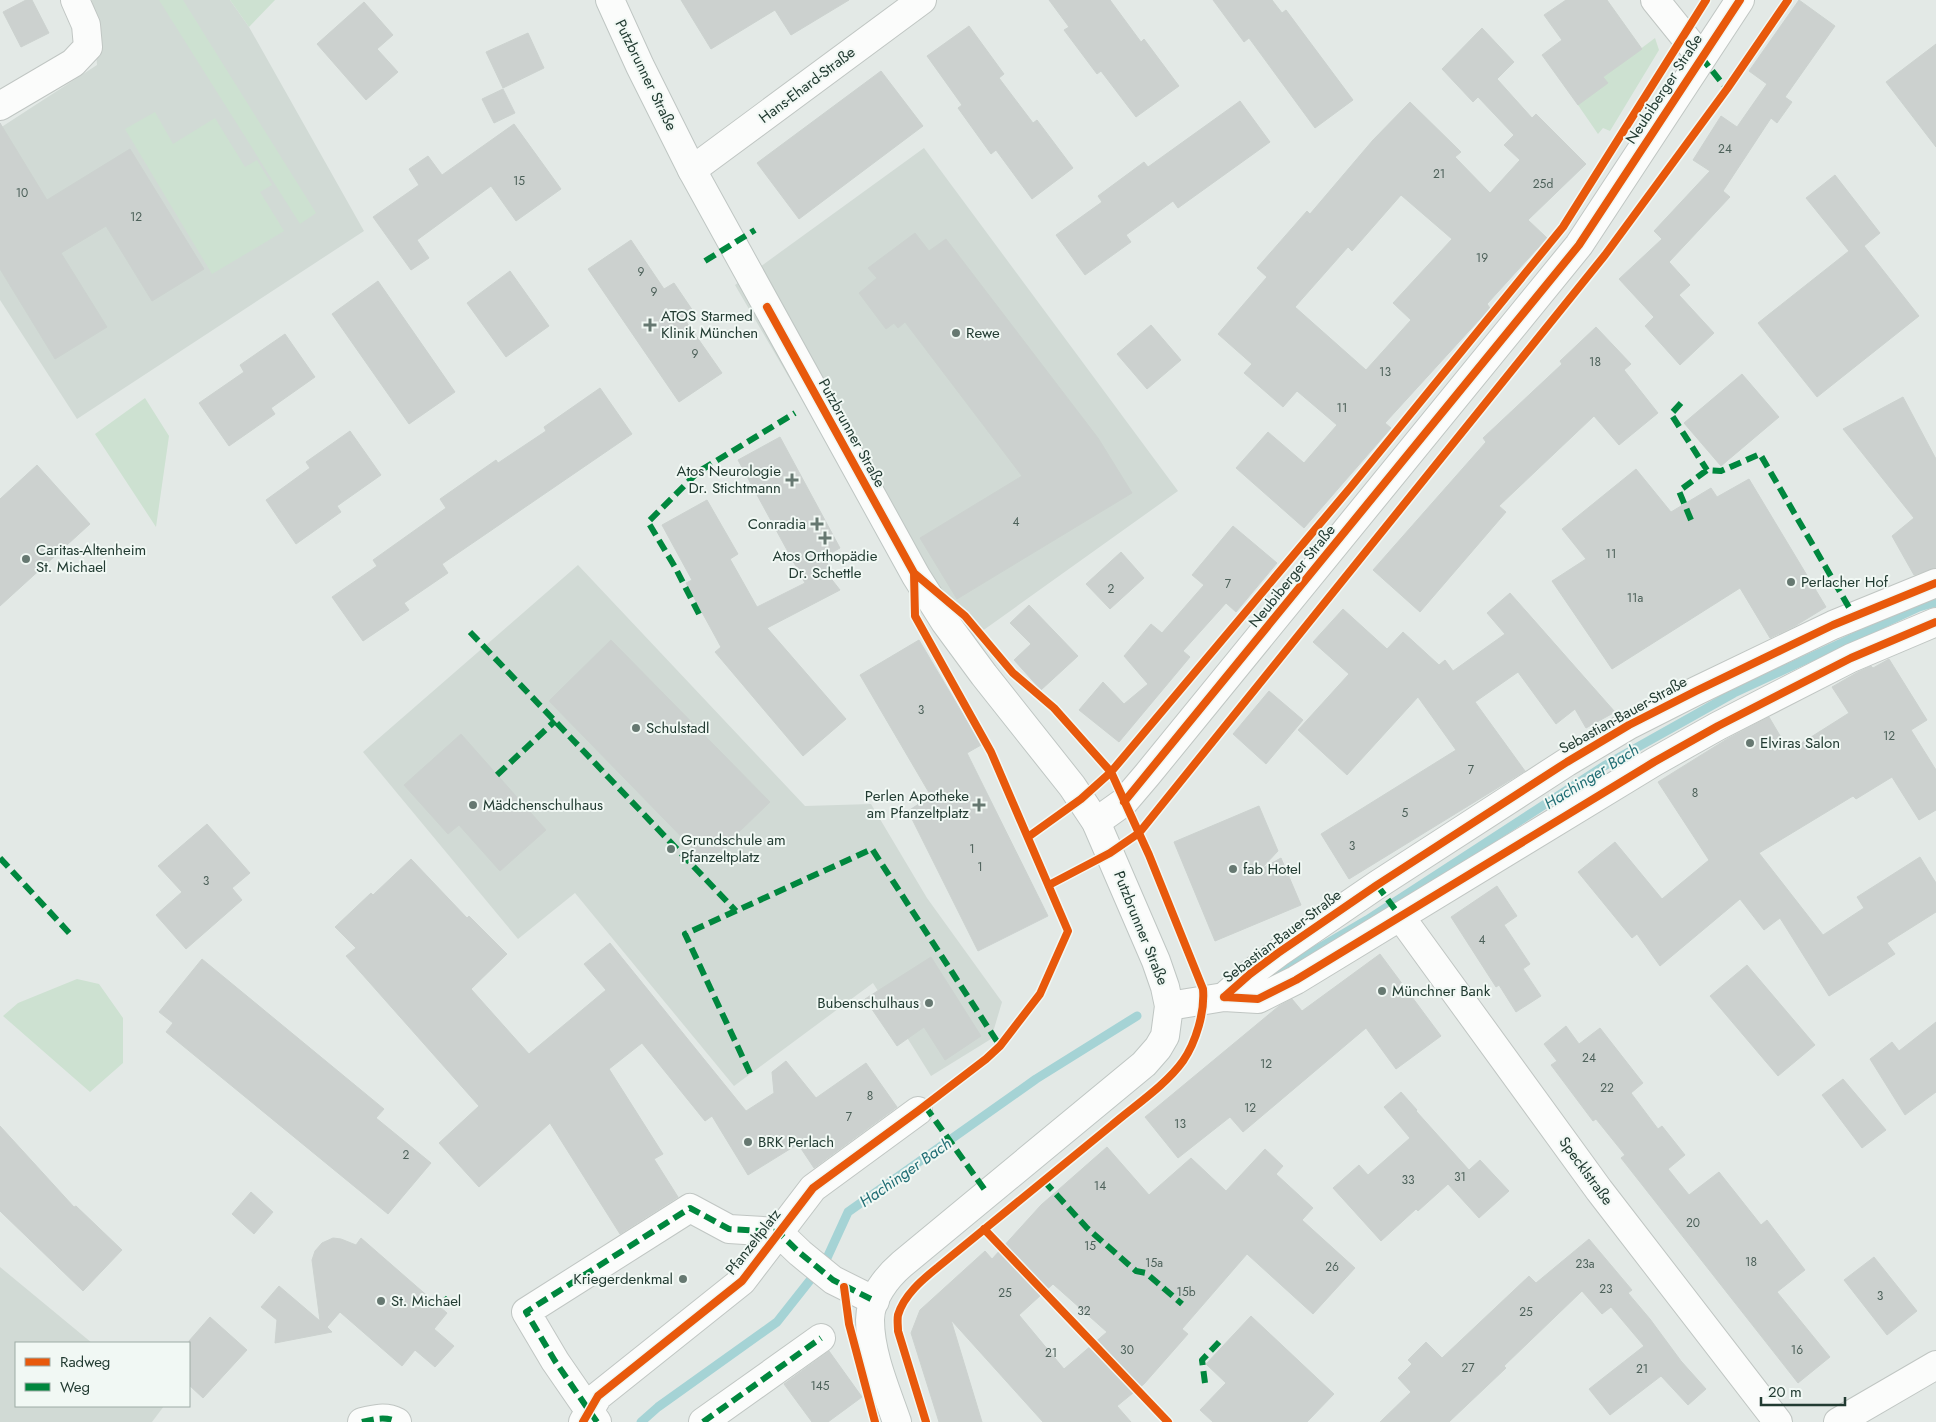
<svg xmlns="http://www.w3.org/2000/svg" width="1936" height="1422" font-family="Jost,sans-serif">
<rect width="100%" height="100%" fill="#e3e9e6"/>
<!-- built -->
<path fill="#d1dad5" d="M92 0H230L249 27 364 231 77 419 0 300V128L97 65Z
M924 148 1178 491 950 654 735 285Z
M578 565 805 806 871 804 927 898 1002 1002 991 1039 931 1076 873 983 734 1086 575 893 518 939 363 752Z
M0 1267 92 1343H16V1406H164L152 1422H0Z"/>
<!-- green -->
<path fill="#cde1d1" d="M159 0H183L316 213 300 224Z
M230 0H275L249 27Z
M1655 38 1659 50 1610 131 1603 128 1598 134 1578 105 1607 83 1603 77Z
M155 112 173 144 215 118 245 167 257 160 272 185 260 192 284 231 212 274 125 129Z
M145 398 169 436 156 527 95 434Z
M77 979 99 984 123 1018V1063L90 1092 3 1016 18 1003Z"/>
<g fill="none" stroke-linecap="round" stroke-linejoin="round">
<!-- stream -->
<path stroke="#a5d3d5" stroke-width="9" d="M1263 981 1367 920 1604 766 1734 693 1919 607 1936 602
M641 1422 658 1407 777 1322 826 1260 848 1212 1036 1079 1137 1016"/>
</g>
<!-- building -->
<path fill="#ccd1cf" stroke="#ccd2cf" fill-rule="evenodd" d="M26 0H32L49 33 21 47 3 12Z
M681 0H849L791 35 775 10 711 49Z
M1049 0H1110L1141 42 1144 39 1179 86 1136 117 1101 71 1097 74 1064 30 1069 27Z
M1213 0H1272L1282 13 1286 10 1353 100 1315 128 1249 38 1244 42Z
M1566 0H1607L1642 49 1603 77 1608 83 1578 105 1542 55 1562 40 1544 15Z
M1799 0 1835 26 1785 97 1792 102 1777 123 1771 118 1723 191 1730 197 1669 262 1690 285 1679 295 1714 333 1680 365 1645 326 1654 317 1619 279 1662 239 1654 231 1710 171 1693 160 1721 116 1737 127 1767 84 1749 71Z
M364 2 393 35 377 49 398 72 366 100 317 44Z
M969 26 1004 74 999 78 1033 123 1037 120 1073 168 1032 199 996 150 991 154 958 108 962 105 927 56Z
M1482 28 1514 62 1497 79 1532 118 1536 114 1586 164 1528 220 1547 238 1487 304 1490 308 1385 423 1391 428 1304 528 1236 468 1268 432 1304 463 1337 425 1297 391 1283 407 1244 373 1252 364 1218 334 1267 277 1257 268 1307 211 1310 214 1373 140 1410 102 1461 152 1455 157 1490 193 1520 160 1504 145 1514 135 1478 97 1473 102 1442 69ZM1401 195 1452 239 1393 303 1411 320 1366 370 1295 307 1348 247 1352 251Z
M528 33 544 68 503 88 486 52Z
M1936 44V147L1886 82Z
M881 71 923 126 799 219 757 163Z
M503 89 515 113 494 123 482 99Z
M1240 101 1270 142 1178 208 1173 201 1126 235 1131 242 1085 275 1056 235 1102 202 1098 196 1144 162 1148 167Z
M0 123 47 200 130 149 204 269 152 301 106 226 61 253 107 327 55 359 0 269Z
M514 124 561 189 516 221 491 186 417 240 429 258 411 270 373 217 419 185 409 169 428 156 442 175Z
M1835 175 1880 233 1864 246 1919 316 1817 397 1758 323 1849 251 1806 198Z
M915 233 929 251 946 239 1098 438 1132 493 957 599 920 538 1022 476 905 322 898 328 894 323 886 329 859 293 877 278 868 268Z
M631 240 664 289 674 283 695 314 685 320 722 373 679 402 588 269Z
M510 271 549 326 506 357 467 303Z
M378 281 455 392 409 424 332 314Z
M1151 325 1181 360 1147 389 1117 354Z
M1596 327 1631 364 1624 370 1658 413 1619 445 1594 416 1499 506 1506 512 1420 612 1373 570 1486 442 1483 438 1562 364 1560 361Z
M285 334 315 377 271 408 275 414 229 446 199 403 244 372 240 365Z
M1742 374 1779 417 1721 466 1684 423Z
M600 388 632 434 442 564 448 573 404 603 409 610 363 641 332 597 377 566 373 560 446 508 440 499 496 460 498 463 546 431 544 427Z
M1903 397 1936 459V568L1914 575 1892 536 1914 518 1843 429Z
M350 431 381 475 337 506 341 512 296 544 266 500 310 468 306 462Z
M780 437 840 548 824 557 830 568 825 571 840 590 767 628 846 719 803 756 715 652 721 647 686 583 692 580 662 525 707 500 738 554 730 559 757 607 805 583 738 460Z
M37 465 90 524 0 606V499Z
M1636 469 1671 512 1711 488 1717 497 1749 479 1826 607 1795 626 1770 638 1740 588 1612 669 1552 581 1586 559 1562 529Z
M1233 526 1277 563 1236 612 1226 603 1183 651 1190 657 1119 742 1079 710 1103 682 1124 704 1148 684 1124 656 1151 624 1162 633 1204 585 1192 575Z
M1121 552 1144 578 1110 609 1086 584Z
M1510 593 1615 712 1586 728 1575 709 1556 724 1518 672 1475 702 1525 771 1349 879 1321 834 1456 750 1418 697 1347 775 1298 730 1349 674 1313 642 1343 609 1387 649 1403 632 1439 665 1445 660 1453 671 1505 634 1487 613Z
M1029 605 1078 656 1041 690 1014 660 1031 644 1010 623Z
M611 640 770 802 707 863 549 701Z
M919 640 981 745 967 753 1048 916 978 951 908 811 931 796 860 675Z
M1889 659 1927 720 1911 730 1936 770V810L1919 820 1892 777 1856 799 1853 796 1759 853 1823 935 1864 908 1857 897 1920 857 1936 883V912L1887 943 1895 954 1829 996 1780 918 1764 930 1740 899 1660 966 1637 934 1632 938 1578 872 1615 842 1662 899 1709 860 1658 782 1727 739 1769 717 1789 751 1849 713 1832 687 1858 672 1871 666 1873 668Z
M1269 691 1303 720 1266 764 1233 734Z
M461 734 546 830 500 871 459 825 448 834 404 785Z
M1259 806 1278 851 1261 869 1281 858 1301 905 1215 941 1174 842Z
M207 824 250 873 232 888 242 900 186 949 156 915 182 892 158 866Z
M411 859 467 918 469 916 507 954 471 989 529 1054 606 990 584 964 610 943 746 1111 774 1093 772 1072 786 1061 816 1098 866 1063 897 1107 814 1168 798 1144 748 1175 712 1116 705 1121 642 1043 609 1069 663 1154 654 1159 678 1197 620 1234 550 1123 479 1187 439 1143 479 1106 346 956 356 948 335 927 371 893 373 895Z
M1497 886 1517 916 1504 925 1530 964 1523 969 1541 996 1516 1012 1499 985 1496 987 1451 917Z
M1380 954 1441 1036 1396 1069 1366 1028 1243 1132 1230 1117 1178 1158 1145 1117 1279 1006 1292 999 1302 1011Z
M931 957 981 1036 945 1060 924 1027 897 1046 865 999Z
M202 959 384 1109 376 1118 431 1163 388 1214 166 1032 173 1023 159 1012Z
M1747 965 1815 1045 1778 1076 1710 996Z
M1936 1022V1092L1905 1115 1870 1059 1892 1042 1899 1051Z
M1566 1026 1579 1044 1600 1028 1643 1083 1631 1093 1658 1129 1662 1126 1685 1155 1668 1169 1689 1195 1719 1172 1761 1225 1767 1220 1805 1270 1777 1292 1830 1357 1798 1383 1621 1158 1625 1155 1596 1119 1593 1121 1551 1065 1557 1061 1544 1044Z
M1843 1079 1886 1130 1862 1148 1822 1095Z
M1401 1092 1417 1110 1416 1111 1469 1170 1480 1160 1509 1191 1479 1218 1448 1184 1418 1211 1416 1209 1381 1241 1333 1188 1359 1165 1368 1175 1410 1138 1384 1107Z
M0 1126 74 1207 76 1206 122 1250 83 1291 0 1211Z
M1107 1147 1149 1195 1191 1158 1226 1191 1265 1149 1283 1166 1276 1174 1313 1208 1302 1220 1355 1268 1313 1314 1247 1254 1182 1329 1188 1334 1144 1384 1117 1406 1131 1422H1043L951 1320 982 1422H939L911 1333 920 1310 985 1251 992 1259 1041 1205ZM1053 1284 1107 1332 1064 1369 1019 1315Z
M251 1192 273 1212 254 1234 232 1214Z
M333 1238 341 1239 356 1245 361 1238 447 1313 434 1329 454 1346 435 1367 415 1350 402 1366 340 1312 327 1327 332 1332 275 1343 277 1320 261 1307 279 1286 320 1321 312 1260 315 1251 322 1243Z
M1589 1239 1632 1290 1628 1293 1650 1319 1681 1361 1706 1389 1688 1405 1661 1376 1610 1415 1589 1389 1644 1346 1611 1307 1602 1314 1582 1291 1504 1366 1506 1368 1449 1422H1380L1411 1392 1398 1378 1412 1364 1408 1360 1426 1342 1442 1358 1529 1276 1536 1283Z
M1874 1257 1917 1311 1887 1335 1844 1280Z
M1251 1316 1334 1394 1307 1422H1213L1200 1410 1226 1383 1206 1364Z
M210 1317 247 1350 203 1398 189 1385V1341Z
M829 1351 862 1397 828 1422H812L784 1384Z"/>
<g fill="none" stroke-linecap="round" stroke-linejoin="round">
<defs>
<path id="minor" d="M1655 0 1701 57
M0 106 73 63 88 47 86 25 75 0
M692 170 922 0
M1096 822 1124 802 1147 775 1579 245 1740 0
M1400 916 1599 1190 1778 1422
M1224 997 1250 974 1278 953 1377 885 1567 762 1629 725 1696 691 1833 625 1936 583
M1169 1006 1224 997 1258 999 1296 980 1654 762 1718 726 1851 658 1936 622
M362 1422C374 1419 386 1416 397 1422
M583 1422 598 1396 742 1281 813 1188 918 1111
M597 1422 555 1361 526 1312 690 1208 729 1229 778 1232 800 1253 833 1280 875 1301
M703 1422 821 1338
M1838 1422 1936 1365"/>
<path id="secondary" d="M610 0 640 66 692 170 916 576 945 622 984 675 1072 786 1096 822 1156 961 1165 987 1169 1006 1165 1036 1158 1048 1144 1064 902 1264C887 1277 870 1298 870 1320 870 1354 886 1390 897 1422"/>
</defs>
<!-- minor casing -->
<use href="#minor" stroke="#c0c6c3" stroke-width="30"/>
<!-- secondary casing -->
<use href="#secondary" stroke="#bfc6c3" stroke-width="30"/>
<!-- minor -->
<use href="#minor" stroke="#fbfcfb" stroke-width="28"/>
<!-- secondary -->
<use href="#secondary" stroke="#fbfcfb" stroke-width="28"/>
<!-- quiet -->
<path stroke="#00873e" stroke-width="6" stroke-dasharray="12 6" stroke-linecap="butt" d="M1701 57 1727 89
M705 261 755 230
M1681 403 1671 414 1707 470
M1691 520 1679 491 1707 470 1721 471 1760 454 1854 616
M699 614 675 567 648 522 698 472 795 413
M470 632 736 911
M497 775 555 721
M0 858 72 936
M1377 885 1400 916
M750 1073 685 934 872 849 1000 1046
M925 1106 987 1193
M1044 1181 1087 1228 1136 1271 1146 1273 1182 1304
M439 1306 448 1298
M1205 1383 1202 1360 1221 1340
M362 1422C374 1419 386 1416 397 1422
M597 1422 555 1361 526 1312 690 1208 729 1229 778 1232 800 1253 833 1280 875 1301
M703 1422 821 1338"/>
<defs>
<path id="cycleway" d="M767 307 914 573 965 616 1013 673 1054 708 1111 772 1149 855 1203 989C1205 1012 1196 1042 1183 1061 1166 1085 1134 1106 1112 1125 1054 1173 996 1220 938 1267 922 1280 904 1295 898 1315 897 1320 898 1326 898 1331L926 1422
M1124 802 1579 245 1740 0
M1028 837 1081 799 1111 772 1350 488 1563 227 1706 0
M1049 885 1110 853 1139 833 1605 255 1727 89 1788 0
M1224 997 1250 974 1278 953 1377 885 1567 762 1629 725 1696 691 1833 625 1936 583
M1224 997 1258 999 1296 980 1654 762 1718 726 1851 658 1936 622
M984 1229 1168 1422
M844 1287 849 1324 875 1422
M583 1422 598 1396 742 1281 813 1188 918 1111 986 1059 1000 1046 1040 994 1068 931 991 752 915 616 914 573"/>
</defs>
<!-- cycleway casing -->
<use href="#cycleway" stroke="#f1f8f4" stroke-width="11"/>
<!-- cycleway -->
<use href="#cycleway" stroke="#e8590c" stroke-width="8"/>
</g>
<!-- markers -->
<g fill="#667871" stroke="#f1f8f4" stroke-width="2">
<path d="M647.5 317.5h5v5h5v5h-5v5h-5v-5h-5v-5h5z"/>
<circle cx="956" cy="333" r="5"/>
<path d="M789.5 472.5h5v5h5v5h-5v5h-5v-5h-5v-5h5z"/>
<path d="M814.5 516.5h5v5h5v5h-5v5h-5v-5h-5v-5h5z"/>
<path d="M822.5 530.5h5v5h5v5h-5v5h-5v-5h-5v-5h5z"/>
<circle cx="26" cy="559" r="5"/>
<circle cx="1791" cy="582" r="5"/>
<circle cx="636" cy="728" r="5"/>
<circle cx="1750" cy="743" r="5"/>
<circle cx="473" cy="805" r="5"/>
<path d="M976.5 797.5h5v5h5v5h-5v5h-5v-5h-5v-5h5z"/>
<circle cx="671" cy="849" r="5"/>
<circle cx="1233" cy="869" r="5"/>
<circle cx="1382" cy="991" r="5"/>
<circle cx="929" cy="1003" r="5"/>
<circle cx="748" cy="1142" r="5"/>
<circle cx="683" cy="1279" r="5"/>
<circle cx="381" cy="1301" r="5"/>
</g>
<g text-anchor="middle" stroke-width="4" stroke-linejoin="round" paint-order="stroke">
<!-- number labels -->
<g font-size="12" fill="#4d615a">
<text x="1725" y="153">24</text>
<text x="1439" y="178">21</text>
<text x="519" y="185">15</text>
<text x="1543" y="188">25d</text>
<text x="22" y="197">10</text>
<text x="136" y="221">12</text>
<text x="1482" y="262">19</text>
<text x="641" y="276">9</text>
<text x="654" y="296">9</text>
<text x="695" y="358">9</text>
<text x="1595" y="366">18</text>
<text x="1385" y="376">13</text>
<text x="1342" y="412">11</text>
<text x="1016" y="526">4</text>
<text x="1611" y="558">11</text>
<text x="1228" y="588">7</text>
<text x="1111" y="593">2</text>
<text x="1635" y="602">11a</text>
<text x="921" y="714">3</text>
<text x="1889" y="740">12</text>
<text x="1471" y="774">7</text>
<text x="1695" y="797">8</text>
<text x="1405" y="817">5</text>
<text x="1352" y="850">3</text>
<text x="972" y="853">1</text>
<text x="980" y="871">1</text>
<text x="206" y="885">3</text>
<text x="1482" y="944">4</text>
<text x="1589" y="1062">24</text>
<text x="1266" y="1068">12</text>
<text x="1607" y="1092">22</text>
<text x="870" y="1100">8</text>
<text x="1250" y="1112">12</text>
<text x="849" y="1121">7</text>
<text x="1180" y="1128">13</text>
<text x="406" y="1159">2</text>
<text x="1460" y="1181">31</text>
<text x="1408" y="1184">33</text>
<text x="1100" y="1190">14</text>
<text x="1693" y="1227">20</text>
<text x="1090" y="1250">15</text>
<text x="1751" y="1266">18</text>
<text x="1154" y="1267">15a</text>
<text x="1585" y="1268">23a</text>
<text x="1332" y="1271">26</text>
<text x="1606" y="1293">23</text>
<text x="1186" y="1296">15b</text>
<text x="1005" y="1297">25</text>
<text x="1880" y="1300">3</text>
<text x="1084" y="1315">32</text>
<text x="1526" y="1316">25</text>
<text x="1127" y="1354">30</text>
<text x="1797" y="1354">16</text>
<text x="1051" y="1357">21</text>
<text x="1468" y="1372">27</text>
<text x="1642" y="1373">21</text>
<text x="820" y="1390">145</text>
</g>
<!-- street labels -->
<g font-size="15" fill="#223b32" stroke="#f1f8f4">
<text transform="translate(646 75) rotate(64)" y="5">Putzbrunner Straße</text>
<text transform="translate(807 85) rotate(-37)" y="5">Hans-Ehard-Straße</text>
<text transform="translate(1664 89) rotate(-57)" y="5">Neubiberger Straße</text>
<text transform="translate(852 433) rotate(61)" y="5">Putzbrunner Straße</text>
<text transform="translate(1292 576) rotate(-51)" y="5">Neubiberger Straße</text>
<text transform="translate(1623 715) rotate(-29)" y="5">Sebastian-Bauer-Straße</text>
<text transform="translate(1141 928) rotate(68)" y="5">Putzbrunner Straße</text>
<text transform="translate(1282 936) rotate(-37)" y="5">Sebastian-Bauer-Straße</text>
<text transform="translate(1586 1171) rotate(54)" y="5">Specklstraße</text>
<text transform="translate(753 1242) rotate(-52)" y="5">Pfanzeltplatz</text>
</g>
<!-- poi labels -->
<g font-size="15" fill="#223b32" stroke="#f1f8f4" text-anchor="start">
<text x="661" y="321">ATOS Starmed<tspan x="661" dy="17">Klinik München</tspan></text>
<text x="966" y="338">Rewe</text>
<text x="781" y="476" text-anchor="end">Atos Neurologie<tspan x="781" dy="17">Dr. Stichtmann</tspan></text>
<text x="806" y="529" text-anchor="end">Conradia</text>
<text x="36" y="555">Caritas-Altenheim<tspan x="36" dy="17">St. Michael</tspan></text>
<text x="825" y="561" text-anchor="middle">Atos Orthopädie<tspan x="825" dy="17">Dr. Schettle</tspan></text>
<text x="1801" y="587">Perlacher Hof</text>
<text x="646" y="733">Schulstadl</text>
<text x="1760" y="748">Elviras Salon</text>
<text x="969" y="801" text-anchor="end">Perlen Apotheke<tspan x="969" dy="17">am Pfanzeltplatz</tspan></text>
<text x="483" y="810">Mädchenschulhaus</text>
<text x="681" y="845">Grundschule am<tspan x="681" dy="17">Pfanzeltplatz</tspan></text>
<text x="1243" y="874">fab Hotel</text>
<text x="1392" y="996">Münchner Bank</text>
<text x="919" y="1008" text-anchor="end">Bubenschulhaus</text>
<text x="758" y="1147">BRK Perlach</text>
<text x="673" y="1284" text-anchor="end">Kriegerdenkmal</text>
<text x="391" y="1306">St. Michael</text>
</g>
<!-- water labels -->
<g font-size="16" font-style="italic" fill="#1f6d74" stroke="#f1f8f4">
<text transform="translate(1591 776) rotate(-32)" y="6">Hachinger Bach</text>
<text transform="translate(905 1172) rotate(-35)" y="6">Hachinger Bach</text>
</g>
</g>
<!-- legend -->
<rect x="15" y="1342" width="175" height="65" fill="#f1f8f4" stroke="#9eaca6"/>
<rect x="25" y="1358" width="25" height="8" fill="#e8590c" stroke="#9eaca6"/>
<text x="60" y="1367" font-size="15" fill="#223b32">Radweg</text>
<rect x="25" y="1383" width="25" height="8" fill="#00873e" stroke="#9eaca6"/>
<text x="60" y="1392" font-size="15" fill="#223b32">Weg</text>
<!-- scale -->
<path d="M1761 1397v8h84v-8" fill="none" stroke="#223b32" stroke-width="2.5"/>
<text x="1768" y="1397" font-size="15" fill="#223b32" stroke="#f1f8f4" stroke-width="4" paint-order="stroke">20 m</text>
</svg>
